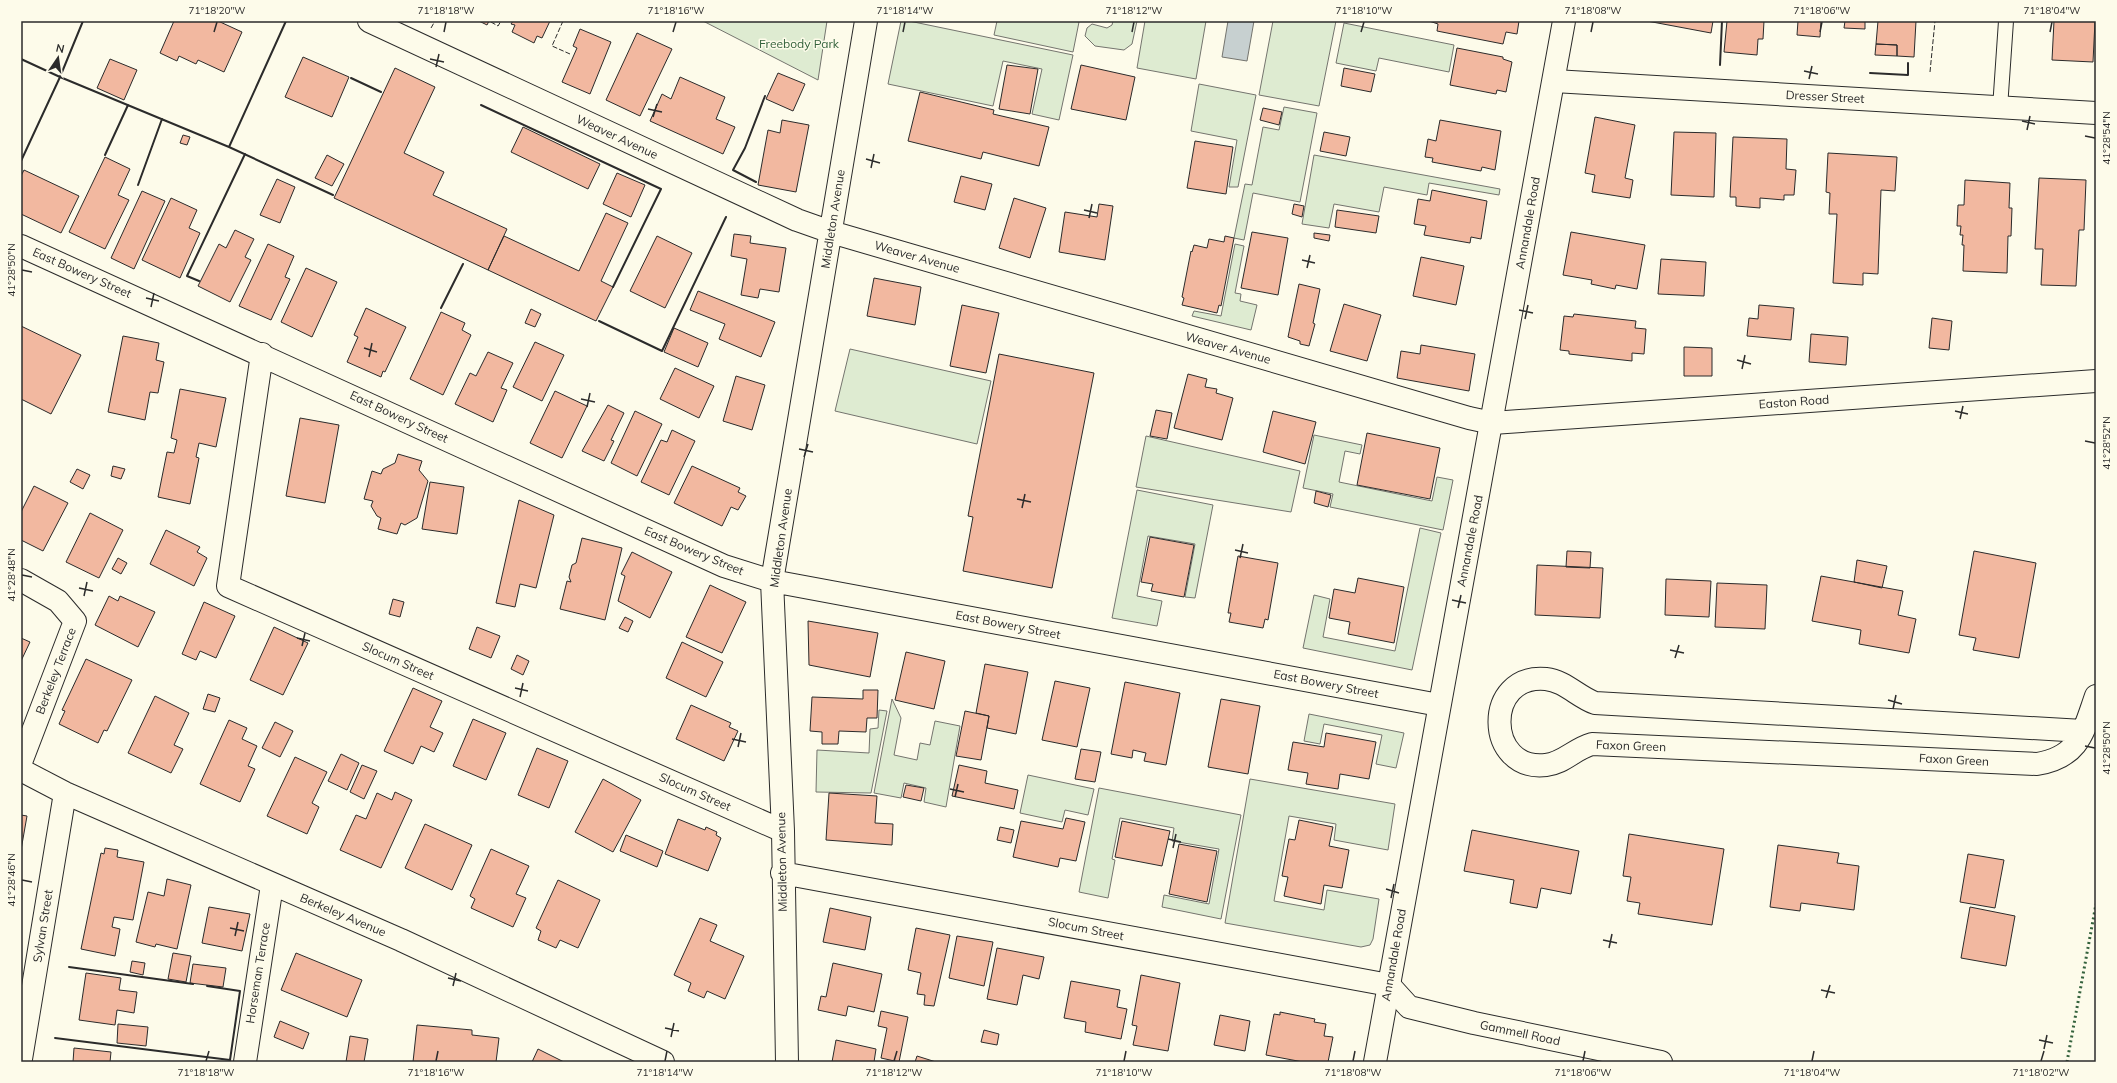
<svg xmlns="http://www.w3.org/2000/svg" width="2117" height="1083" font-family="Mulish,sans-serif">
<rect width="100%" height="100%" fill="#fdfbea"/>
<!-- green -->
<path fill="#deebd1" stroke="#74746e" d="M703 21H827L818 80Z
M901 21H909L1073 55 1059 120 1032 114 1042 69 1003 61 993 106 888 84Z
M997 21H1075L1079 22 1073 52 994 35Z
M1113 21H1137L1132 44 1124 50 1095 46 1085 36 1087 28 1092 24 1107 28 1112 25Z
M1145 21H1206L1196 79 1137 68Z
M1273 21H1336L1319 106 1259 95Z
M1344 23 1454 45 1449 72 1379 58 1376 71 1336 63Z
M1199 84 1256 95 1238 187H1229L1237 140 1191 131Z
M1284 107 1317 113 1300 202 1253 193 1244 240 1234 238 1245 184 1252 185 1263 127 1279 130Z
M1314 155 1500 189 1499 195 1429 183 1427 195 1384 187 1379 212 1334 204 1329 228 1302 224Z
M1235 244 1244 246 1235 293 1241 294 1240 301 1257 305 1251 330 1192 316 1194 311 1221 316Z
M850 349 991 381 977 444 835 411Z
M1314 435 1362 445 1360 454 1345 451 1339 482 1432 501 1437 477 1453 480 1443 530 1330 507 1333 494 1303 488Z
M1146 436 1300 471 1291 512 1136 487Z
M1137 490 1213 505 1195 598 1185 597 1195 544 1148 536 1137 596 1162 601 1157 626 1112 618Z
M1420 528 1441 533 1412 670 1303 648 1314 595 1330 599 1323 637 1395 651Z
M892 699 901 718 894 755 917 760 920 743 930 745 935 721 960 726 946 807 924 802 926 788 904 783 901 798 874 793Z
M879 710 887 711 871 793 816 792 817 750 869 753 870 729 878 728Z
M1309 714 1404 733 1396 768 1376 764 1382 735 1324 724 1320 744 1304 741Z
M1028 775 1094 789 1088 815 1065 810 1062 822 1020 813Z
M1250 779 1395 804 1388 850 1334 840 1336 824 1289 816 1274 901 1324 910 1327 890 1379 899 1373 939 1370 945 1361 947 1225 923Z
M1099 788 1241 815 1221 919 1162 907 1164 895 1209 904 1219 849 1172 841 1174 828 1120 818 1112 859 1115 860 1108 898 1079 892Z"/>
<!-- water -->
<path fill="#c7d0d0" stroke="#74746e" d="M1228 21H1254L1247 61 1222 57Z"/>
<!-- building -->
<path fill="#f2b8a0" stroke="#2b2b2b" d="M174 21H218L242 32 224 72 198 60 196 64 179 56 177 61 160 53Z
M479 21H489L487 25Z
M513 21H550L542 38 537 36 534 43 512 32 515 25 511 24Z
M1429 21H1519L1517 34 1506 32 1503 44 1437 31 1438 24Z
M1647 21H1713L1711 33Z
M1727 21H1764L1763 39H1758L1757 55 1724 52Z
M1798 21H1821L1820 37 1797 35Z
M1845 21H1865V29L1844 28Z
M1878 21H1916L1914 57 1897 56V45L1876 44Z
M2054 21H2095L2093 62 2052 60Z
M580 29 611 42 590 94 562 82 577 48 573 46Z
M637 33 672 49 640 116 606 100Z
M1876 44 1897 45V56L1875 55Z
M1457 48 1503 57V59L1512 62 1506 92 1497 90 1496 94 1450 85Z
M303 57 349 77 332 117 285 97Z
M110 59 137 70 124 100 97 88Z
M1007 65 1038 69 1030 114 999 109Z
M1081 65 1135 77 1126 120 1071 109Z
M395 68 435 87 404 153 444 172 433 195 507 229 488 270 334 198Z
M1344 68 1375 74 1371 92 1341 86Z
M778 73 805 84 793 111 766 99Z
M680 77 725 97 716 119 735 127 723 154 650 121 662 94 671 99Z
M920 92 994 110 993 114 1049 127 1039 166 983 152 981 159 908 141Z
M1263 108 1282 112 1279 125 1260 120Z
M1595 117 1635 125 1625 178 1633 180 1630 198 1592 192 1595 175 1585 173Z
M782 120 809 125 796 192 758 185 768 130 780 133Z
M1440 120 1501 131 1495 170 1482 167 1481 171 1432 162 1433 158 1425 157 1428 139 1436 141Z
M523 127 600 164 588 189 511 152Z
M1324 132 1350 137 1346 156 1320 151Z
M1674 132 1716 133 1714 197 1671 195Z
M183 135 190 137 187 145 180 143Z
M1733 137 1787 139 1786 169 1796 170 1794 195H1784V200L1760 198V208L1736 206V197H1730Z
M1195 141 1233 147 1226 194 1187 188Z
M1828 153 1897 157 1895 191 1881 190 1878 274 1863 273V285L1833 283 1837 214H1829L1830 193 1826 192Z
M327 155 344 164 332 186 315 178Z
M105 157 130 169 118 195 129 200 105 249 69 232Z
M24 170 79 196 61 233 21 214V176Z
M617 173 645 185 631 217 603 204Z
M961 176 992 184 985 210 954 202Z
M2039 178 2086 180 2084 230H2079L2076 286 2041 285 2043 249H2035Z
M277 179 295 187 280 223 260 215Z
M1965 180 2010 183 2009 208H2012L2011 236H2008L2007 273 1963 271 1964 245H1962L1963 235H1960L1961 226H1957L1958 205H1964Z
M1432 190 1487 201 1481 239 1471 237 1470 243 1424 235 1426 226 1414 224 1418 199 1430 201Z
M142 191 165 201 134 269 111 258Z
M171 198 197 210 189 228 200 233 180 278 142 260Z
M1014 198 1046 208 1030 258 999 248Z
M1099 204 1113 206 1105 260 1059 252 1065 212 1097 217Z
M1294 204 1304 206 1302 217 1292 214Z
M1337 210 1379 216 1376 233 1335 227Z
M606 213 628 223 601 281 613 287 596 321 488 270 504 236 579 271Z
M235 230 254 239 245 257 251 260 230 302 198 286 219 244 226 248Z
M1252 232 1288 238 1278 295 1241 288Z
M1571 232 1645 245 1637 289 1616 285 1615 289 1591 284 1592 280 1563 275Z
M1314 233 1330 235 1329 241 1314 238Z
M734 234 751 236 750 243 786 248 779 292 760 289 758 298 741 295 747 259 731 256Z
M657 236 692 253 665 308 630 291Z
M1225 236 1234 238 1221 306 1219 305 1217 313 1182 305 1184 298 1182 297 1191 251 1192 252 1194 245 1207 248 1209 239 1224 242Z
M268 244 294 256 285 277 290 279 271 320 239 306Z
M1421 257 1464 266 1456 305 1413 296Z
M1661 259 1706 262 1704 296 1658 294Z
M306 268 337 282 312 337 281 322Z
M874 278 921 287 915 325 867 316Z
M1299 284 1320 289 1313 323 1315 324 1309 346 1300 344V341L1288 337Z
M698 291 775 322 761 357 719 339 725 324 690 310Z
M1344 304 1381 315 1367 361 1330 351Z
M962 305 999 313 986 373 950 366Z
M1759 305 1794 308 1791 340 1747 336 1749 318 1758 319Z
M366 308 406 327 385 372 383 371 381 377 347 362 358 337 354 335Z
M531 309 541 314 535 327 525 323Z
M441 312 465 323 462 330 471 335 443 395 410 379Z
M1574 314 1636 321 1635 328 1646 329 1644 354 1632 353V361L1569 354V351L1560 350 1564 316 1573 317Z
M1932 318 1952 321 1949 350 1929 348Z
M21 326 81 355 51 414 21 399Z
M674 328 708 343 698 367 664 352Z
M1811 334 1848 337 1846 365 1809 362Z
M123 336 159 343 156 360 164 362 158 393 150 392 145 420 108 412Z
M535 342 564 355 542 401 513 387Z
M1421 345 1475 354 1469 391 1397 378 1401 351 1420 354Z
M1684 347 1712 348V376H1684Z
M488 352 513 363 501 388 507 390 493 422 455 404 470 373 476 376Z
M999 354 1094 373 1052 588 963 571 973 517 968 516Z
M675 368 714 386 699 418 660 399Z
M1188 374 1207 379 1205 387 1217 389 1216 393 1233 398 1222 440 1174 428Z
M736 376 765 385 752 430 723 421Z
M180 389 226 398 216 447 199 443 196 457 199 458 190 504 158 497 167 452 174 453 177 440 171 438Z
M555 391 587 406 562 458 530 443Z
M608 405 624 413 611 440 614 441 604 461 582 451Z
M1156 410 1172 413 1167 439 1150 436Z
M635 411 662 424 637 476 611 463Z
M1273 411 1316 422 1305 464 1263 452Z
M300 418 339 425 325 503 286 496Z
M672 430 695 441 669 495 641 482 661 440 667 442Z
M1367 433 1440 448 1430 499 1357 485Z
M398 454 422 461 419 470 428 481 417 518 405 525 401 523 397 534 378 529 381 518 377 516 371 506 373 501 364 499 372 471 381 474 383 469 395 463Z
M113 466 125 469 121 479 111 476Z
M692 466 740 488 738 492 746 496 738 510 731 507 722 526 674 503Z
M77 469 90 475 83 489 70 482Z
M430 482 464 487 457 534 422 529Z
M34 486 68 503 43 551 21 540V512Z
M1316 491 1331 495 1328 507 1314 503Z
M519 500 554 515 536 588 520 584 515 607 496 603Z
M90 513 123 530 99 578 66 562Z
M166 530 200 547 197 552 207 558 194 586 150 564Z
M1150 537 1194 545 1184 597 1151 591 1153 584 1141 582Z
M582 538 622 548 605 620 560 609 567 581 571 582 569 577 572 565 576 563Z
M1567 551 1591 552 1590 568 1566 567Z
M1974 551 2036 563 2019 658 1973 650 1976 638 1959 635Z
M632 552 672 572 650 618 618 601 625 576 621 574Z
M1238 556 1278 563 1268 620 1265 619 1263 628 1229 622 1231 613H1228Z
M118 558 127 563 121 574 112 569Z
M1857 560 1887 566 1882 588 1854 582Z
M1537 565 1603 568 1600 618 1535 615Z
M1821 576 1903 591 1898 615 1916 619 1909 653 1859 644 1861 630 1812 621Z
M1358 578 1404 587 1394 643 1348 634 1350 622 1329 618 1334 589 1355 593Z
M1666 579 1711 581 1709 617 1665 615Z
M1717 583 1767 585 1765 629 1715 627Z
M710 585 746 602 722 653 686 637Z
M109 596 118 601 120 596 155 612 138 647 95 625Z
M393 599 404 602 400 617 389 614Z
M204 602 235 616 216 658 200 651 196 660 182 654Z
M625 617 633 621 628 632 619 628Z
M808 621 878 633 870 677 809 665Z
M274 627 308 643 283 695 250 680Z
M477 627 500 636 491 658 469 649Z
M21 638 30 642 21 661Z
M682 642 723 662 706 697 666 678Z
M906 652 945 661 934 709 895 700Z
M517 655 529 661 523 675 511 669Z
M86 659 132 680 107 731 104 730 98 743 59 724 65 711 62 710Z
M985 664 1028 672 1016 734 987 728 989 716 976 713Z
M1055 681 1090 688 1077 747 1042 740Z
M1125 682 1180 693 1166 765 1144 761 1146 753 1133 750 1132 758 1111 754Z
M413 688 442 701 430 727 443 733 434 752 421 746 413 764 384 751Z
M863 690H878L877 718H867L866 732 839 731 838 744H822V732L810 731 812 697 863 699Z
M208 694 220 698 215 712 203 709Z
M155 696 189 713 174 745 183 749 171 773 128 753Z
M1221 699 1260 706 1248 774 1208 767Z
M691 705 731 723 729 727 738 731 724 761 676 739Z
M965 711 989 716 981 760 956 756Z
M473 719 506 733 486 780 453 766Z
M229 720 247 728 242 739 257 746 248 766 255 769 240 802 200 784Z
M275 722 293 731 280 757 262 748Z
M1326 733 1376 742 1369 779 1340 774 1338 789 1306 784 1308 773 1288 770 1293 742 1324 747Z
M537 748 568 761 549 808 518 795Z
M1081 749 1101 752 1095 782 1075 779Z
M341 754 359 763 347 790 328 781Z
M295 757 327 772 312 803 319 807 307 834 267 816Z
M362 765 377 771 364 799 350 792Z
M959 765 987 771 985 783 1018 790 1014 809 952 796Z
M603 779 641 800 613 852 575 832Z
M906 785 924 788 921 801 903 797Z
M395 792 412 800 381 868 340 850 356 815 366 819 377 793 392 800Z
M829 793 877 796 875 823 893 824 892 845 826 840Z
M21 815 27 816 21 850Z
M1066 818 1085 822 1076 861 1060 858 1058 867 1013 857 1021 821 1063 829Z
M678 819 705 830 706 827 717 832 716 835 721 838 708 871 665 854Z
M1299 820 1333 827 1329 846 1349 850 1342 888 1324 885 1321 904 1284 896 1288 877 1282 876 1289 839 1295 840Z
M1122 821 1170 831 1162 866 1115 857Z
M425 824 472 845 452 890 405 868Z
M1000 827 1014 830 1011 843 997 840Z
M1472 830 1579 851 1571 894 1541 888 1537 908 1510 903 1514 880 1464 871Z
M1629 834 1724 849 1712 925 1638 914 1640 903 1627 901 1631 877 1623 876Z
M626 835 663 851 657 867 620 851Z
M1179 844 1217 851 1207 902 1169 894Z
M1778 845 1839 853 1837 863 1859 866 1854 910 1801 903 1800 911 1770 907Z
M105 848 118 850 117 857 144 862 133 920 114 917 112 927 120 929 115 956 81 949 101 853 104 854Z
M491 849 529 866 516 894 526 898 513 927 471 908 475 899 470 896Z
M1968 854 2004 860 1995 908 1960 902Z
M167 879 191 885 177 949 156 944 155 947 136 942 148 892 164 896Z
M558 880 600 900 578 948 560 940 556 948 538 940 541 931 536 928Z
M209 907 250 914 242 951 202 943Z
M1970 907 2015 916 2006 966 1961 958Z
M830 908 871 917 865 950 823 942Z
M700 918 717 925 710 941 744 956 725 999 707 991 704 998 688 991 691 983 674 975Z
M916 928 950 935 934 1006 924 1005 925 995 917 994 921 973 908 970Z
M957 936 993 942 984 986 949 978Z
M997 948 1044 957 1039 979 1023 975 1017 1005 987 999Z
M173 953 191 956 186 982 168 979Z
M296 953 362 980 347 1017 281 990Z
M132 961 145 963 143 975 130 972Z
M833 963 882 974 874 1012 848 1006 846 1016 818 1010 821 996 826 997Z
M193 964 226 968 223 987 190 983Z
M86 973 121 978 119 990 137 992 134 1013 117 1010 115 1025 79 1020Z
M1141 975 1180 983 1168 1051 1133 1045 1137 1026 1132 1025Z
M1071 981 1120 990 1117 1007 1127 1009 1121 1039 1085 1032 1086 1022 1064 1018Z
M881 1011 908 1017 899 1062 881 1058 887 1028 878 1026Z
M1280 1012 1315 1019 1314 1022 1326 1024 1324 1036 1333 1037 1328 1062H1303L1266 1055 1274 1014 1280 1015Z
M1220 1015 1250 1021 1245 1051 1214 1045Z
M280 1021 309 1033 303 1049 274 1037Z
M118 1024 148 1027 146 1046 117 1043Z
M417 1025 472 1030V1035L499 1038 496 1062H413Z
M984 1030 999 1034 997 1045 981 1042Z
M350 1036 368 1039 364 1062H346Z
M836 1040 876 1049 874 1062H832Z
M74 1048 111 1052 110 1062H73Z
M538 1049 564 1062H532Z
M917 1056 936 1062H915Z"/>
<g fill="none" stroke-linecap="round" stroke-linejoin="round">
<defs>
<path id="lane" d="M2000 108 2006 21"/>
<path id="street" d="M369 21 797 220 831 232 1469 418 1492 423 2096 381
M1554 81 2096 113
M21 246 724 566 772 581 1439 705
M262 354 228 586 783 831
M21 580 58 601 75 621 21 762
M2083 731 1595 703C1578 697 1565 681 1546 679 1483 673 1485 772 1546 765 1564 763 1574 749 1592 744L2037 764C2079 757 2083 733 2096 696
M21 770 65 793 401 940 663 1062
M782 873 1389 985 1409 1007 1474 1023 1661 1062
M21 1059 65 793
M245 1062 272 885
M787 1062 783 831 772 581 866 21"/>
<path id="secondary" d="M1375 1062 1564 21"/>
</defs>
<!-- lane casing -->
<use href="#lane" stroke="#2b2b2b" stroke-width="16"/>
<!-- street casing -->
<use href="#street" stroke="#2b2b2b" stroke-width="24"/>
<!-- secondary casing -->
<use href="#secondary" stroke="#2b2b2b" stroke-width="24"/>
<!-- lane -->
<use href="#lane" stroke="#fdfbea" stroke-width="14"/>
<!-- street -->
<use href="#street" stroke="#fdfbea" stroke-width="22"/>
<!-- secondary -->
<use href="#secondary" stroke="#fdfbea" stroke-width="22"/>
<!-- hedge -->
<path stroke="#34623c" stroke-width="3" stroke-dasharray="2 3" stroke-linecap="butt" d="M2067 1062 2096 904"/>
<!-- fence -->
<path stroke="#2b2b2b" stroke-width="1" stroke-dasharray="5 2" stroke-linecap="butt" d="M563 21 552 46 570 54
M491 22 498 26 501 21
M431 28 435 21
M1930 72 1935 21"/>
<!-- wall -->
<path stroke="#2b2b2b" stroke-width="2" d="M83 21 60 77 229 147 333 195
M21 59 60 77 21 161
M1720 65 1722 21
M1870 73 1908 75V63
M351 78 381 92
M481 105 661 189 613 287
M229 147 286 21
M105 155 128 105
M756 182 733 170 745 148 765 96
M138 185 162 119
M199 281 187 276 245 154
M441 308 463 264
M599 321 662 351 726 217
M69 967 193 984
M55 1038 230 1060 240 991 207 986"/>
</g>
<!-- ticks -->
<path fill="none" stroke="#2b2b2b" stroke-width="1.5" d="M214 32 217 22M444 32 446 22M673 32 676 22M903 32 905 22M1132 32 1134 22M1361 32 1364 22M1591 32 1593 22M1820 32 1822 22M2050 32 2052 22M430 59 444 62M436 67 439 54M1804 71 1818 74M1809 79 1812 66M648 109 662 112M653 117 657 104M2022 121 2035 124M2027 130 2030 116M2085 136 2095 138M866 159 880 163M871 168 874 154M1084 210 1097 213M1089 218 1092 204M1302 260 1315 263M1307 268 1310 255M22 270 32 272M146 298 159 301M151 307 154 293M1519 310 1533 313M1525 319 1528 305M364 348 377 352M369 357 372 343M1737 360 1751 364M1742 369 1745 355M581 399 595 402M587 407 590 393M1955 411 1968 414M1960 419 1963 406M2085 441 2095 443M799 449 813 452M804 457 808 444M1017 499 1031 502M1022 508 1025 494M1235 550 1248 553M1240 558 1243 544M22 575 32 577M79 588 93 591M84 596 87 582M1452 600 1466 603M1458 608 1461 595M297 638 310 641M302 646 305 633M1670 650 1684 653M1675 658 1679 645M515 688 528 691M520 697 523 683M1888 700 1902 704M1893 709 1896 695M732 739 746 742M2085 746 2095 748M738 747 741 733M950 789 964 792M955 797 958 784M1168 839 1181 842M1173 848 1176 834M22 880 32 882M1386 889 1399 893M1391 898 1394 884M230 928 244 931M235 936 238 922M1603 940 1617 943M1609 948 1612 934M448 978 461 981M453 986 456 973M1821 990 1835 993M1826 998 1830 985M665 1028 679 1031M671 1037 674 1023M2039 1040 2053 1043M2044 1049 2047 1035M206 1061 209 1051M436 1061 438 1051M665 1061 667 1051M894 1061 897 1051M1124 1061 1126 1051M1353 1061 1355 1051M1583 1061 1585 1051M1812 1061 1814 1051M2041 1061 2044 1051"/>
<g text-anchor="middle" stroke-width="3" stroke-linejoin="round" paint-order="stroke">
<!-- park labels -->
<g font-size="12" fill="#34623c" stroke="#fdfbea">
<text x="799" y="48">Freebody Park</text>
</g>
<!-- street labels -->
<g font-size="12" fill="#2b2b2b" stroke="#fdfbea">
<text transform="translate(1825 97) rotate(3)" y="4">Dresser Street</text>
<text transform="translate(617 137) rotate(25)" y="4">Weaver Avenue</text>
<text transform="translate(833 219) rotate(-81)" y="4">Middleton Avenue</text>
<text transform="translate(1528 223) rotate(-80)" y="4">Annandale Road</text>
<text transform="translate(917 257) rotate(16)" y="4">Weaver Avenue</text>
<text transform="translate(82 273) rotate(24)" y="4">East Bowery Street</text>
<text transform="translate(1228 348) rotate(16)" y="4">Weaver Avenue</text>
<text transform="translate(1794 402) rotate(-4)" y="4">Easton Road</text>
<text transform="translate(399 417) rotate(25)" y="4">East Bowery Street</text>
<text transform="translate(781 538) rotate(-82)" y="4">Middleton Avenue</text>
<text transform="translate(1470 541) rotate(-79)" y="4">Annandale Road</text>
<text transform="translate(694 551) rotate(23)" y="4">East Bowery Street</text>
<text transform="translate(1008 625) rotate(11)" y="4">East Bowery Street</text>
<text transform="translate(398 661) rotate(24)" y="4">Slocum Street</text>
<text transform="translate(56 671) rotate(-69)" y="4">Berkeley Terrace</text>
<text transform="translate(1326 684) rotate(11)" y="4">East Bowery Street</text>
<text transform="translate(1631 746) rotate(2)" y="4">Faxon Green</text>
<text transform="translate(1954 760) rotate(3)" y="4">Faxon Green</text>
<text transform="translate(695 792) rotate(24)" y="4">Slocum Street</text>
<text transform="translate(782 862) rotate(-91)" y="4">Middleton Avenue</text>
<text transform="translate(343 915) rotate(23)" y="4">Berkeley Avenue</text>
<text transform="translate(43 926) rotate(-81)" y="4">Sylvan Street</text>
<text transform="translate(1086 929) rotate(11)" y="4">Slocum Street</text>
<text transform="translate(1394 955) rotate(-80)" y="4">Annandale Road</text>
<text transform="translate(258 973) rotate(-81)" y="4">Horseman Terrace</text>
<text transform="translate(1520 1033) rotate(12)" y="4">Gammell Road</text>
</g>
</g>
<!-- border -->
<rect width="2117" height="1083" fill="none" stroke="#fdfbea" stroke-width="44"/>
<!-- north arrow -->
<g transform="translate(58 58) rotate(13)" stroke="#fdfbea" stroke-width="3" paint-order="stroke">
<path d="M0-3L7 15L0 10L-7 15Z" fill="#2b2b2b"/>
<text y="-6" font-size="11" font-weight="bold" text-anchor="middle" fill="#2b2b2b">N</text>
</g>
<rect x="22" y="22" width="2073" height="1039" fill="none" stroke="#2b2b2b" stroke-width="1.5"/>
<g font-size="10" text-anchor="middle" fill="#2b2b2b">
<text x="217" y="14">71°18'20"W</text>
<text x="446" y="14">71°18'18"W</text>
<text x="676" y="14">71°18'16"W</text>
<text x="905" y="14">71°18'14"W</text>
<text x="1134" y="14">71°18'12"W</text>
<text x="1364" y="14">71°18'10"W</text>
<text x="1593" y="14">71°18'08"W</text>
<text x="1822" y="14">71°18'06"W</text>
<text x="2052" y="14">71°18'04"W</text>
<text transform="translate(2106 138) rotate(-90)" y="4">41°28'54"N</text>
<text transform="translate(11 270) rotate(-90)" y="4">41°28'50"N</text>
<text transform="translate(2106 443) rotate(-90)" y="4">41°28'52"N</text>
<text transform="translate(11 575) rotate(-90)" y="4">41°28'48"N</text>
<text transform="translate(2106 748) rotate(-90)" y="4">41°28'50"N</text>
<text transform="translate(11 880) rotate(-90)" y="4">41°28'46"N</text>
<text x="206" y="1076">71°18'18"W</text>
<text x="436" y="1076">71°18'16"W</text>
<text x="665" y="1076">71°18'14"W</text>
<text x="894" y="1076">71°18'12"W</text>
<text x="1124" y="1076">71°18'10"W</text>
<text x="1353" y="1076">71°18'08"W</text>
<text x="1583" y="1076">71°18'06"W</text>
<text x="1812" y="1076">71°18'04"W</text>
<text x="2041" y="1076">71°18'02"W</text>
</g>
</svg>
